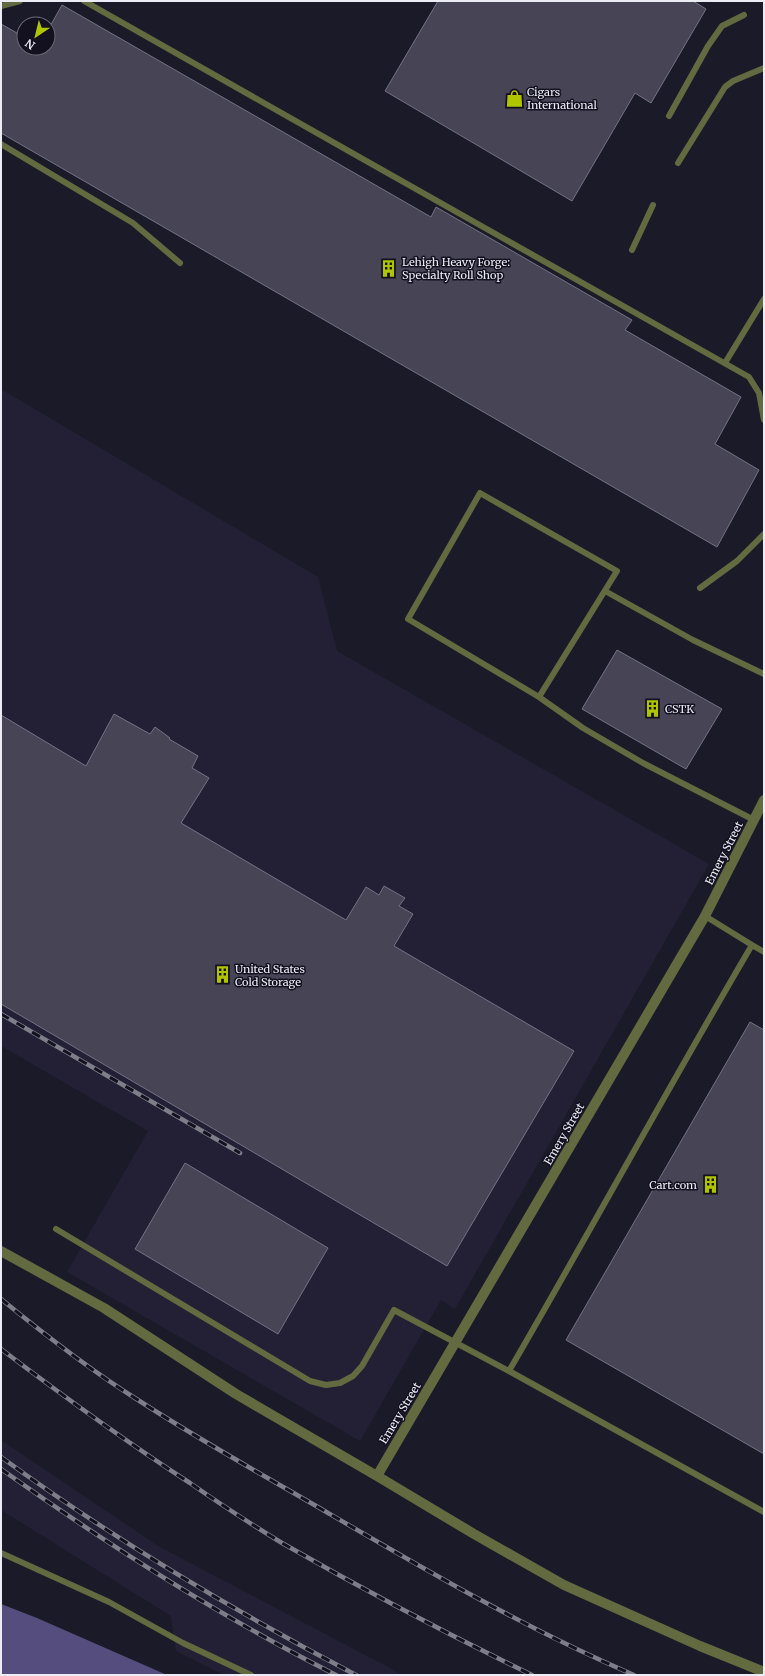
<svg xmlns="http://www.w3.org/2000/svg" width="765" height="1676" font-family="Merriweather,serif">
<rect width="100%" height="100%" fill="#1b1a29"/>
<!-- built -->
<path fill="#232035" d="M1 389 318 577 337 651 709 864 455 1309 441 1300 360 1441 67 1272 148 1131 1 1046Z
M1 1440 158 1546 403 1675H224L176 1651 171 1616 1 1510Z"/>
<!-- water -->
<path fill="#544d7e" d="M1 1604 37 1618 167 1675H1Z"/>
<!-- building -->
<path fill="#464455" stroke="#747285" d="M438 1H693L706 9 651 103 635 93 572 201 385 91Z
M62 5 431 217 436 207 632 320 625 330 741 397 715 444 759 470 717 547 1 133V24L24 37V48H48V30Z
M617 650 722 709 686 769 582 709Z
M114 714 150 734 155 727 170 738 169 739 198 756 192 768 209 778 181 823 346 920 366 887 379 895 384 886 405 898 399 906 413 914 394 946 574 1051 447 1266 1 1004V715L86 766Z
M750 1022 764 1030V1454L566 1340Z
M185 1163 328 1248 278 1334 135 1249Z"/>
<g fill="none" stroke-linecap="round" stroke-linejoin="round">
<!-- lane -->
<path stroke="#636a40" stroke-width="6" d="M84 1C306 126 526 253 749 377L759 393 764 420
M1 6 20 1
M669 116 708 46 722 26 744 15
M1 144 133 223 180 263
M678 163 725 87 733 81 764 68
M632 250 653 205
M725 363 764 299
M480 493 617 571 539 697 408 619Z
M700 588 737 561 764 534
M605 591 693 640 764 674
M539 697 583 728 643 763 754 820
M705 916 752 945
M764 952 752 945C669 1086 591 1230 509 1371L764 1512
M56 1229 310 1381 326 1385 340 1383 353 1376 362 1366 394 1310 509 1371
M1 1553 109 1602 183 1643 251 1675"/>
<!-- street -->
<path stroke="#636a40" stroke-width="10" d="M1 1251 104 1308 236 1394 377 1476 474 1534 564 1585 700 1646 764 1672
M377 1476 705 916 764 800"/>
<defs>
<path id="rail" d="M1 1014 240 1153
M1 1299C45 1335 90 1370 138 1400 198 1439 261 1474 323 1510 424 1569 526 1629 634 1675
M1 1349C63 1396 125 1441 190 1483 220 1504 251 1524 282 1543 364 1590 447 1634 532 1675
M1 1457C115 1540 232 1610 356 1675
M1 1469C108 1545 219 1616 336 1675"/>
</defs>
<!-- rail casing -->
<use href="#rail" stroke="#7e7e8a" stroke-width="4.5"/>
<!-- rail -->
<use href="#rail" stroke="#13111f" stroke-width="3" stroke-dasharray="9" stroke-linecap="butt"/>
</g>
<!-- icons -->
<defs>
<symbol id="shop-bare" viewBox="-9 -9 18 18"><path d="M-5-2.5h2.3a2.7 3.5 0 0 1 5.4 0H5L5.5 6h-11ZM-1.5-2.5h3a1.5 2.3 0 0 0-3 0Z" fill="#b0c500" stroke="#13111f" stroke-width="2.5" paint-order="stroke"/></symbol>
<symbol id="building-bare" viewBox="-9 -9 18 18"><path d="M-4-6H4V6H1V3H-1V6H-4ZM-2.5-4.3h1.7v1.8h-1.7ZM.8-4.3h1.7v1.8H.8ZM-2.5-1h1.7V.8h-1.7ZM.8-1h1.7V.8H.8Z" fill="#b0c500" stroke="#13111f" stroke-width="2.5" paint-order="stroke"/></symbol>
</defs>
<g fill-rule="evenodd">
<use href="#shop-bare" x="502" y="86" width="25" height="25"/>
<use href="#building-bare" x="376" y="256" width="25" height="25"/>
<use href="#building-bare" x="640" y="696" width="25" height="25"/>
<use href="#building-bare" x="210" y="962" width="25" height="25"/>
<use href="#building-bare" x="698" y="1172" width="25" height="25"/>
</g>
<g text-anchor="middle" stroke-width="3" stroke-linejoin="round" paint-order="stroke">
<!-- poi labels -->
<g font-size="11" fill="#ececf6" stroke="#13111f" text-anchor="start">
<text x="527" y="96">Cigars<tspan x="527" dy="13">International</tspan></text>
<text x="402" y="266">Lehigh Heavy Forge:<tspan x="402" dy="13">Specialty Roll Shop</tspan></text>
<text x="665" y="713">CSTK</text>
<text x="235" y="973">United States<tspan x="235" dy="13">Cold Storage</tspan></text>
<text x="697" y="1189" text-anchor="end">Cart.com</text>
</g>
<!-- street labels -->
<g font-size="11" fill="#ececf6" stroke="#13111f">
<text transform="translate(724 853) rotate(-63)" y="4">Emery Street</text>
<text transform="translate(564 1134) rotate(-60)" y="4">Emery Street</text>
<text transform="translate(400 1413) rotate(-59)" y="4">Emery Street</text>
</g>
</g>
<!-- border -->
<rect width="765" height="1676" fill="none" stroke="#ececf6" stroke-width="4"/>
<!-- north arrow -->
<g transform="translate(36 36) rotate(215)"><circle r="19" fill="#13111f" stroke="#6a6975"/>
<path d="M0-3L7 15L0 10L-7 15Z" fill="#b0c500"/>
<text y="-6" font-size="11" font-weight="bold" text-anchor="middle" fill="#ececf6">N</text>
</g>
</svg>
